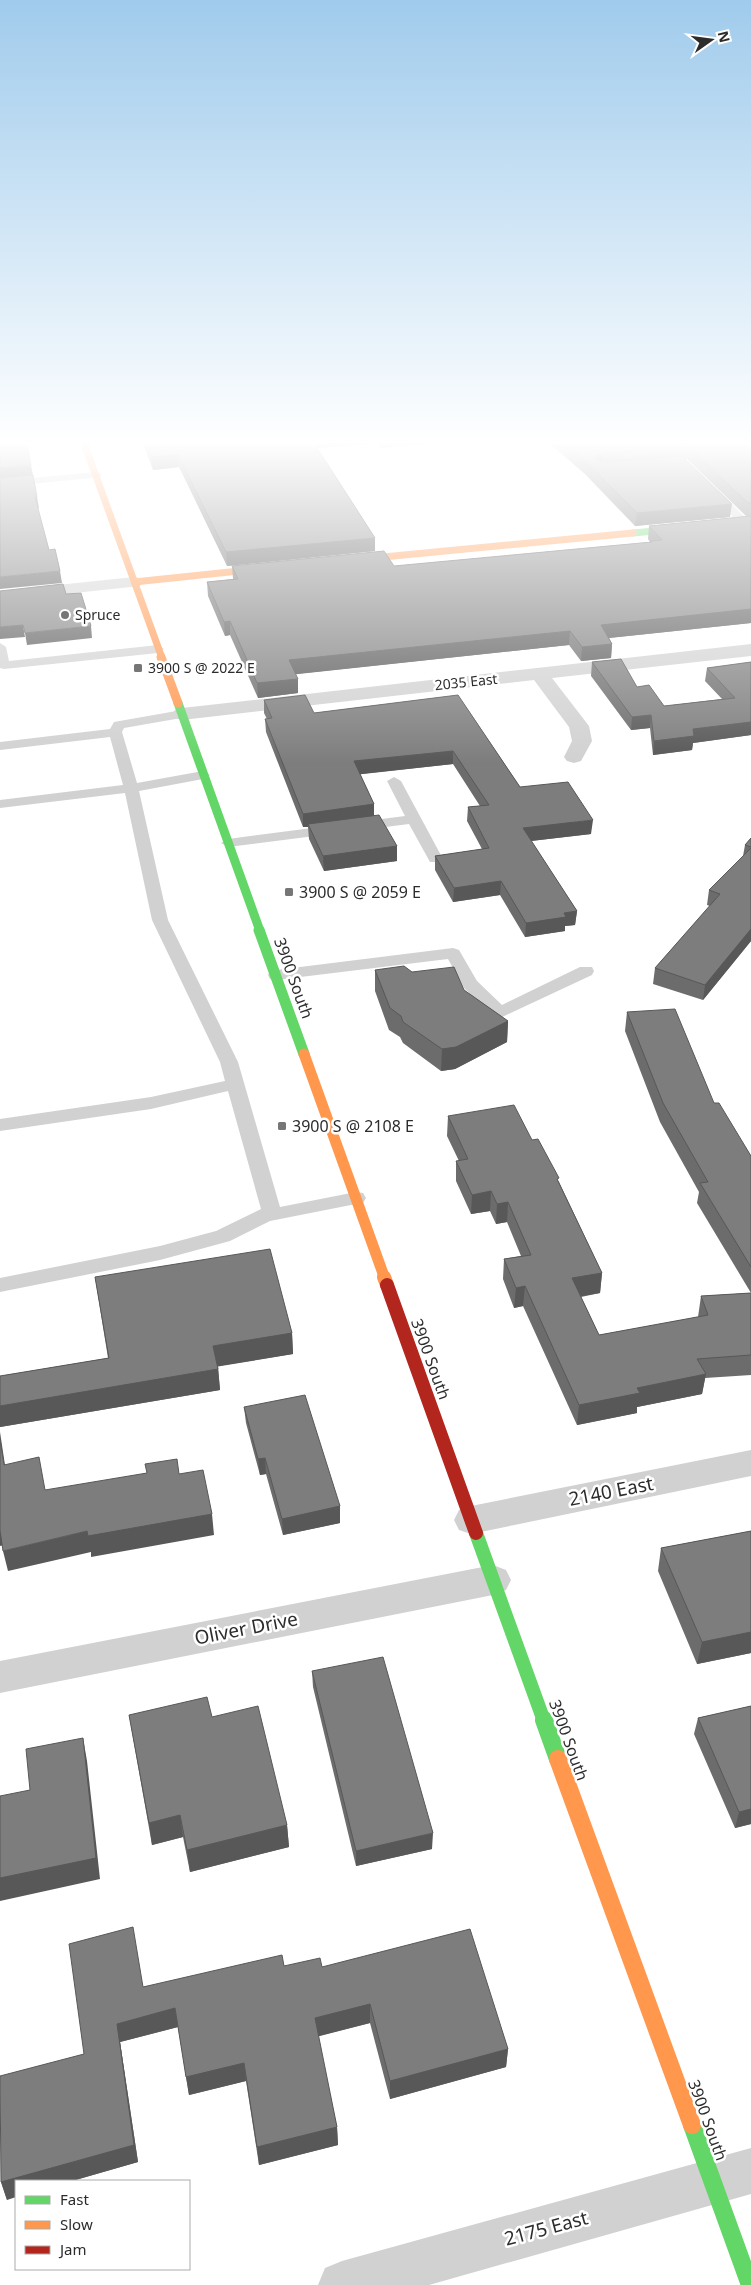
<svg xmlns="http://www.w3.org/2000/svg" width="751" height="2285" font-family="'Noto Sans',sans-serif">
<rect width="100%" height="100%" fill="#fff"/>
<g fill="none" stroke-linecap="round" stroke-linejoin="round">
<!-- lane -->
<path fill="#d1d1d1" fill-rule="evenodd" d="M97 472 101 473V477L0 487V481Z
M714 489 718 490 749 521V525H741L710 494 709 492Z
M0 643 6 647 9 661 158 645 164 649 158 653 4 669 0 668Z
M182 710 189 714 187 717 124 728 122 732 137 783 203 771 210 775 203 779 139 791 168 920 238 1062 280 1207 356 1192 363 1193 366 1198 363 1203 356 1204 270 1221 230 1241 160 1260 0 1292V1278L160 1246 216 1231 261 1209 228 1091 151 1109 0 1131V1119L151 1097 225 1081 220 1062 152 920 125 793 0 808V800L123 785 110 737 0 750V742L110 729 114 722Z
M394 777 401 781 443 859 440 862H430L409 824 228 847 221 843 228 839 405 816 387 781Z
M453 948 459 950 477 981 502 1005 580 967H592L594 971 592 975 500 1018 494 1017 464 988 448 959 276 980 270 979 268 975 270 971 276 970Z"/>
<!-- street -->
<path fill="#d1d1d1" fill-rule="evenodd" d="M134 577 140 578 143 582 140 586 0 601V591Z
M751 644V656L552 678 589 726 592 741 581 761 574 763 567 761 564 757 572 741 569 727 534 680 182 720 175 718 172 714 175 710 182 708Z
M751 1450V1476L471 1534 459 1530 454 1520 459 1510 471 1506Z
M493 1565 506 1570 511 1580 506 1590 493 1595 0 1693V1661Z
M751 2148V2194L429 2285H318L325 2268 342 2261Z"/>
<!-- fast-far4 -->
<path stroke="#63d668" stroke-width="7" d="M633 533 751 522"/>
<!-- fast-far3 -->
<path stroke="#63d668" stroke-width="9" d="M178 703 260 931"/>
<!-- fast-far2 -->
<path stroke="#63d668" stroke-width="11" d="M259 930 304 1054"/>
<!-- fast-far1 -->
<path stroke="#63d668" stroke-width="14" d="M476 1533 544 1721"/>
<!-- fast -->
<path stroke="#63d668" stroke-width="18" d="M544 1720 558 1759
M692 2125 750 2285"/>
<!-- slow-far4 -->
<path stroke="#ff974d" stroke-width="7" d="M84 443 162 658
M352 560 633 533
M134 582 269 568"/>
<!-- slow-far3 -->
<path stroke="#ff974d" stroke-width="9" d="M161 657 178 703"/>
<!-- slow-far2 -->
<path stroke="#ff974d" stroke-width="11" d="M304 1054 385 1279"/>
<!-- slow-far1 -->
<path stroke="#ff974d" stroke-width="14" d="M384 1277 387 1285"/>
<!-- slow -->
<path stroke="#ff974d" stroke-width="18" d="M558 1759 692 2125"/>
<!-- jam -->
<path stroke="#b3261e" stroke-width="14" d="M387 1285 476 1533"/>
</g>
<!-- wall -->
<path fill="#6c6c6c" d="M143 443H436L380 448 376 443 317 448 375 551 227 566 179 467 153 470Z
M549 443H751V623L609 638 612 644 611 658 581 661 569 645 295 674 298 693 258 698 230 635 225 636 208 596 207 582 233 579 232 566H394L650 542 648 539 649 526 749 516H746L687 459H685L730 517 635 526 585 474Z
M592 662 637 687 664 706 722 699 705 681 707 668 751 662V735L693 743 692 750 653 755 650 728 631 730 591 676Z
M458 695 520 787 591 834 531 841 577 911 575 925 565 926V931L525 937 500 895 453 902 435 870V856L482 849 467 821 468 807 480 806 453 764 360 774 374 804V816L397 846V861L324 871 309 839 308 827H303L266 732 265 719H267L264 713V700L314 713Z
M751 838V941L703 1000 653 984 655 968 710 906 707 905 709 890 743 856 745 845Z
M375 970 412 972 464 990 508 1021 507 1042 455 1069 441 1071 403 1043 400 1037 389 1030 375 991Z
M627 1012 714 1103 751 1156V1293L697 1203 699 1192 660 1122 625 1031Z
M448 1116 532 1140 559 1182 602 1273 600 1293 581 1297 599 1335 698 1317 701 1296 751 1293V1375L705 1378 702 1394 637 1407V1413L577 1425 523 1306 514 1308 503 1279 504 1259 521 1256 507 1222 496 1224 490 1211 471 1214 456 1181V1161H459L447 1136Z
M95 1277 292 1333 293 1354 218 1366 220 1390 0 1427V1376L108 1358Z
M244 1407 340 1506V1523L283 1535 266 1474 260 1475 246 1423Z
M751 1531V1653L697 1664 658 1571 661 1548Z
M312 1671 432 1849 356 1866 313 1687Z
M751 1706V1824L735 1828 694 1734 698 1718Z
M129 1715 212 1717 287 1825 289 1847 190 1872 183 1837 152 1845Z
M284 1966 322 1967 508 2049 506 2067 390 2099 370 2023 318 2036 337 2127 338 2145 259 2165 246 2081 189 2095 178 2027 120 2042 138 2162 72 2181H16L7 2200 1 2182 84 2054 143 1987Z"/>
<!-- shaded-wall -->
<path fill="#585858" d="M310 443H376L310 449Z
M380 443H436L380 448Z
M602 453 601 465 595 468 596 456Z
M178 455 179 467 153 470 152 457Z
M31 465 33 476 0 479V468Z
M35 497H37L39 508H37Z
M732 504 730 517 635 526 637 513Z
M375 538V551L227 566 226 552Z
M60 571 62 583 0 589V577Z
M751 609V623L599 639 601 625Z
M230 621V635L225 636 224 622Z
M23 625 25 637 0 639V627Z
M91 626 92 638 27 645 25 633Z
M570 631 569 645 289 675V660Z
M612 644 611 658 581 661 582 647Z
M298 679V693L258 698 257 683Z
M651 715 650 728 631 730 632 717Z
M751 722V735L693 743 692 750 653 755 654 741 693 729Z
M453 751V764L354 775V761Z
M374 804V818L308 824V827H303V814Z
M593 820 591 834 522 842 523 828Z
M397 846V861L324 871 323 856Z
M501 881 500 895 453 902 454 888Z
M577 911 575 925 565 926V931L525 937 526 923 564 913Z
M751 929V941L703 1000 705 985Z
M508 1021 507 1042 455 1069 441 1071 442 1049Z
M491 1191 490 1211 471 1214 472 1195Z
M508 1202 507 1222 496 1224 497 1204Z
M602 1273 600 1293 570 1298 572 1278Z
M525 1286 523 1306 514 1308 516 1288Z
M292 1333 293 1354 215 1367 213 1346Z
M218 1369 220 1390 0 1427V1406Z
M706 1374 702 1394 637 1407V1413L577 1425 579 1405 637 1388Z
M0 1432 8 1485 4 1465 0 1440Z
M265 1458 266 1474 260 1475 258 1459Z
M340 1506V1523L283 1535 282 1519Z
M212 1514 214 1535 91 1557V1552L8 1571 3 1551 87 1531Z
M0 1529 4 1545 0 1546Z
M751 1632V1653L697 1664 702 1642Z
M83 1738 87 1761 100 1879 0 1901V1878Z
M751 1809V1824L735 1828 739 1812Z
M180 1815 183 1837 152 1845 149 1823Z
M287 1825 289 1847 190 1872 187 1850Z
M433 1833 432 1849 356 1866V1851Z
M370 2004V2023L316 2037 315 2018Z
M175 2008 178 2027 120 2042 138 2162 72 2181H16V2197L7 2200 1 2182 117 2024Z
M508 2049 506 2067 390 2099V2081Z
M244 2063 246 2081 189 2095 186 2077Z
M337 2127 338 2145 259 2165 257 2147Z"/>
<!-- building -->
<path fill="#7d7d7d" stroke="#585858" d="M0 443H27L31 465 0 468Z
M147 443H314L375 538 226 552 178 455 152 457Z
M564 443H751V503H748L689 447 602 453 596 456V459L602 462 682 456 732 504 637 513 585 461Z
M33 475 37 497H35L49 550 55 549 60 571 0 577V478Z
M751 516V609L601 625 612 644 582 647 570 631 289 660 298 679 257 683 230 621 224 622 207 582 238 579 232 566 384 551 394 566 652 542 650 541 662 540 649 526Z
M63 584 66 594 81 593 91 626 25 633 23 625 0 627V591Z
M621 659 637 687 649 685 664 706 735 698 707 668 751 662V722L693 729 694 736 654 741 651 715 632 717 592 662Z
M305 695 314 713 458 695 520 787 568 782 593 820 523 828 577 911 564 913 566 917 526 923 501 881 454 888 435 856 489 848 468 807 489 805 453 751 354 761 374 804 303 814 265 719 272 718 264 700Z
M379 815 397 846 323 856 308 824Z
M751 838V847L745 845Z
M751 848V929L705 985 655 968 720 894 709 890Z
M404 966 412 972 454 967 464 990 508 1021 456 1047 442 1049 403 1022 401 1016 390 1008 375 970Z
M675 1009 714 1103H719L751 1156V1267L700 1183 708 1182 663 1103 627 1012Z
M514 1105 532 1140 538 1139 559 1178 557 1179 602 1273 572 1278 599 1335 708 1315 701 1296 751 1293V1355L697 1359 706 1374 637 1388 640 1393 579 1405 525 1286 516 1288 504 1259 531 1255 508 1202 497 1204 491 1191 472 1195 456 1161 468 1159 448 1116Z
M270 1249 292 1333 213 1346 218 1369 0 1406V1376L109 1358 95 1277Z
M305 1395 340 1506 282 1519 265 1458 258 1459 244 1407Z
M0 1440 4 1465 39 1457 45 1490 147 1473 145 1464 177 1459 179 1474 203 1470 212 1514 88 1536 87 1531 3 1551 0 1530Z
M751 1531V1632L702 1642 661 1548Z
M383 1657 433 1833 356 1851 312 1671Z
M207 1697 212 1717 258 1706 287 1825 187 1850 180 1815 149 1823 129 1715Z
M751 1706V1809L739 1812 698 1718Z
M83 1738 96 1858 0 1878V1796L30 1790 26 1749Z
M133 1927 143 1987 282 1955 284 1966 320 1958 322 1967 470 1929 508 2049 390 2081 370 2004 315 2018 337 2127 257 2147 244 2063 186 2077 175 2008 117 2024 134 2145 1 2182 0 2076 84 2054 69 1944Z"/>
<!-- sky -->
<linearGradient id="sky" x2="0" y2="1"><stop stop-color="#a0cbec"/><stop offset="0.58" stop-color="#fff"/><stop offset="1" stop-color="#fff" stop-opacity="0"/></linearGradient>
<rect width="751" height="763" fill="url(#sky)"/>
<!-- markers -->
<g fill="#767676" stroke="#fff" stroke-width="2">
<circle cx="65" cy="615" r="5"/>
<rect x="133" y="663" width="10" height="10" rx="2.5"/>
<rect x="284" y="887" width="10" height="10" rx="2.5"/>
<rect x="277" y="1121" width="10" height="10" rx="2.5"/>
</g>
<g text-anchor="middle" stroke-width="5" stroke-linejoin="round" paint-order="stroke">
<!-- far-poi labels -->
<g font-size="14" fill="#2c2c2c" stroke="#fff" text-anchor="start">
<text x="75" y="620">Spruce</text>
<text x="148" y="673">3900 S @ 2022 E</text>
</g>
<!-- far-street labels -->
<g font-size="14" fill="#2c2c2c" stroke="#fff">
<text transform="translate(466 682) rotate(-6)" y="5">2035 East</text>
</g>
<!-- poi labels -->
<g font-size="16" fill="#2c2c2c" stroke="#fff" text-anchor="start">
<text x="299" y="898">3900 S @ 2059 E</text>
<text x="292" y="1132">3900 S @ 2108 E</text>
</g>
<!-- street labels -->
<g font-size="16" fill="#2c2c2c" stroke="#fff">
<text transform="translate(294 978) rotate(70)" y="6">3900 South</text>
<text transform="translate(431 1359) rotate(70)" y="6">3900 South</text>
<text transform="translate(569 1740) rotate(70)" y="6">3900 South</text>
<text transform="translate(708 2120) rotate(70)" y="6">3900 South</text>
</g>
<!-- near-street labels -->
<g font-size="19" fill="#2c2c2c" stroke="#fff">
<text transform="translate(611 1491) rotate(-11)" y="7">2140 East</text>
<text transform="translate(246 1628) rotate(-11)" y="7">Oliver Drive</text>
<text transform="translate(546 2228) rotate(-15)" y="7">2175 East</text>
</g>
</g>
<!-- legend -->
<rect x="15" y="2180" width="175" height="90" fill="#ffffff" stroke="#ababab"/>
<rect x="25" y="2196" width="25" height="8" fill="#63d668" stroke="#ababab"/>
<text x="60" y="2205" font-size="15" fill="#2c2c2c">Fast</text>
<rect x="25" y="2221" width="25" height="8" fill="#ff974d" stroke="#ababab"/>
<text x="60" y="2230" font-size="15" fill="#2c2c2c">Slow</text>
<rect x="25" y="2246" width="25" height="8" fill="#b3261e" stroke="#ababab"/>
<text x="60" y="2255" font-size="15" fill="#2c2c2c">Jam</text>
<!-- north arrow -->
<g transform="translate(711 40) rotate(76)" stroke="#ffffff" stroke-width="4" paint-order="stroke">
<path d="M0-4L9 19L0 12L-9 19Z" fill="#2c2c2c"/>
<text y="-8" font-size="14" font-weight="bold" text-anchor="middle" fill="#2c2c2c">N</text>
</g>
</svg>
